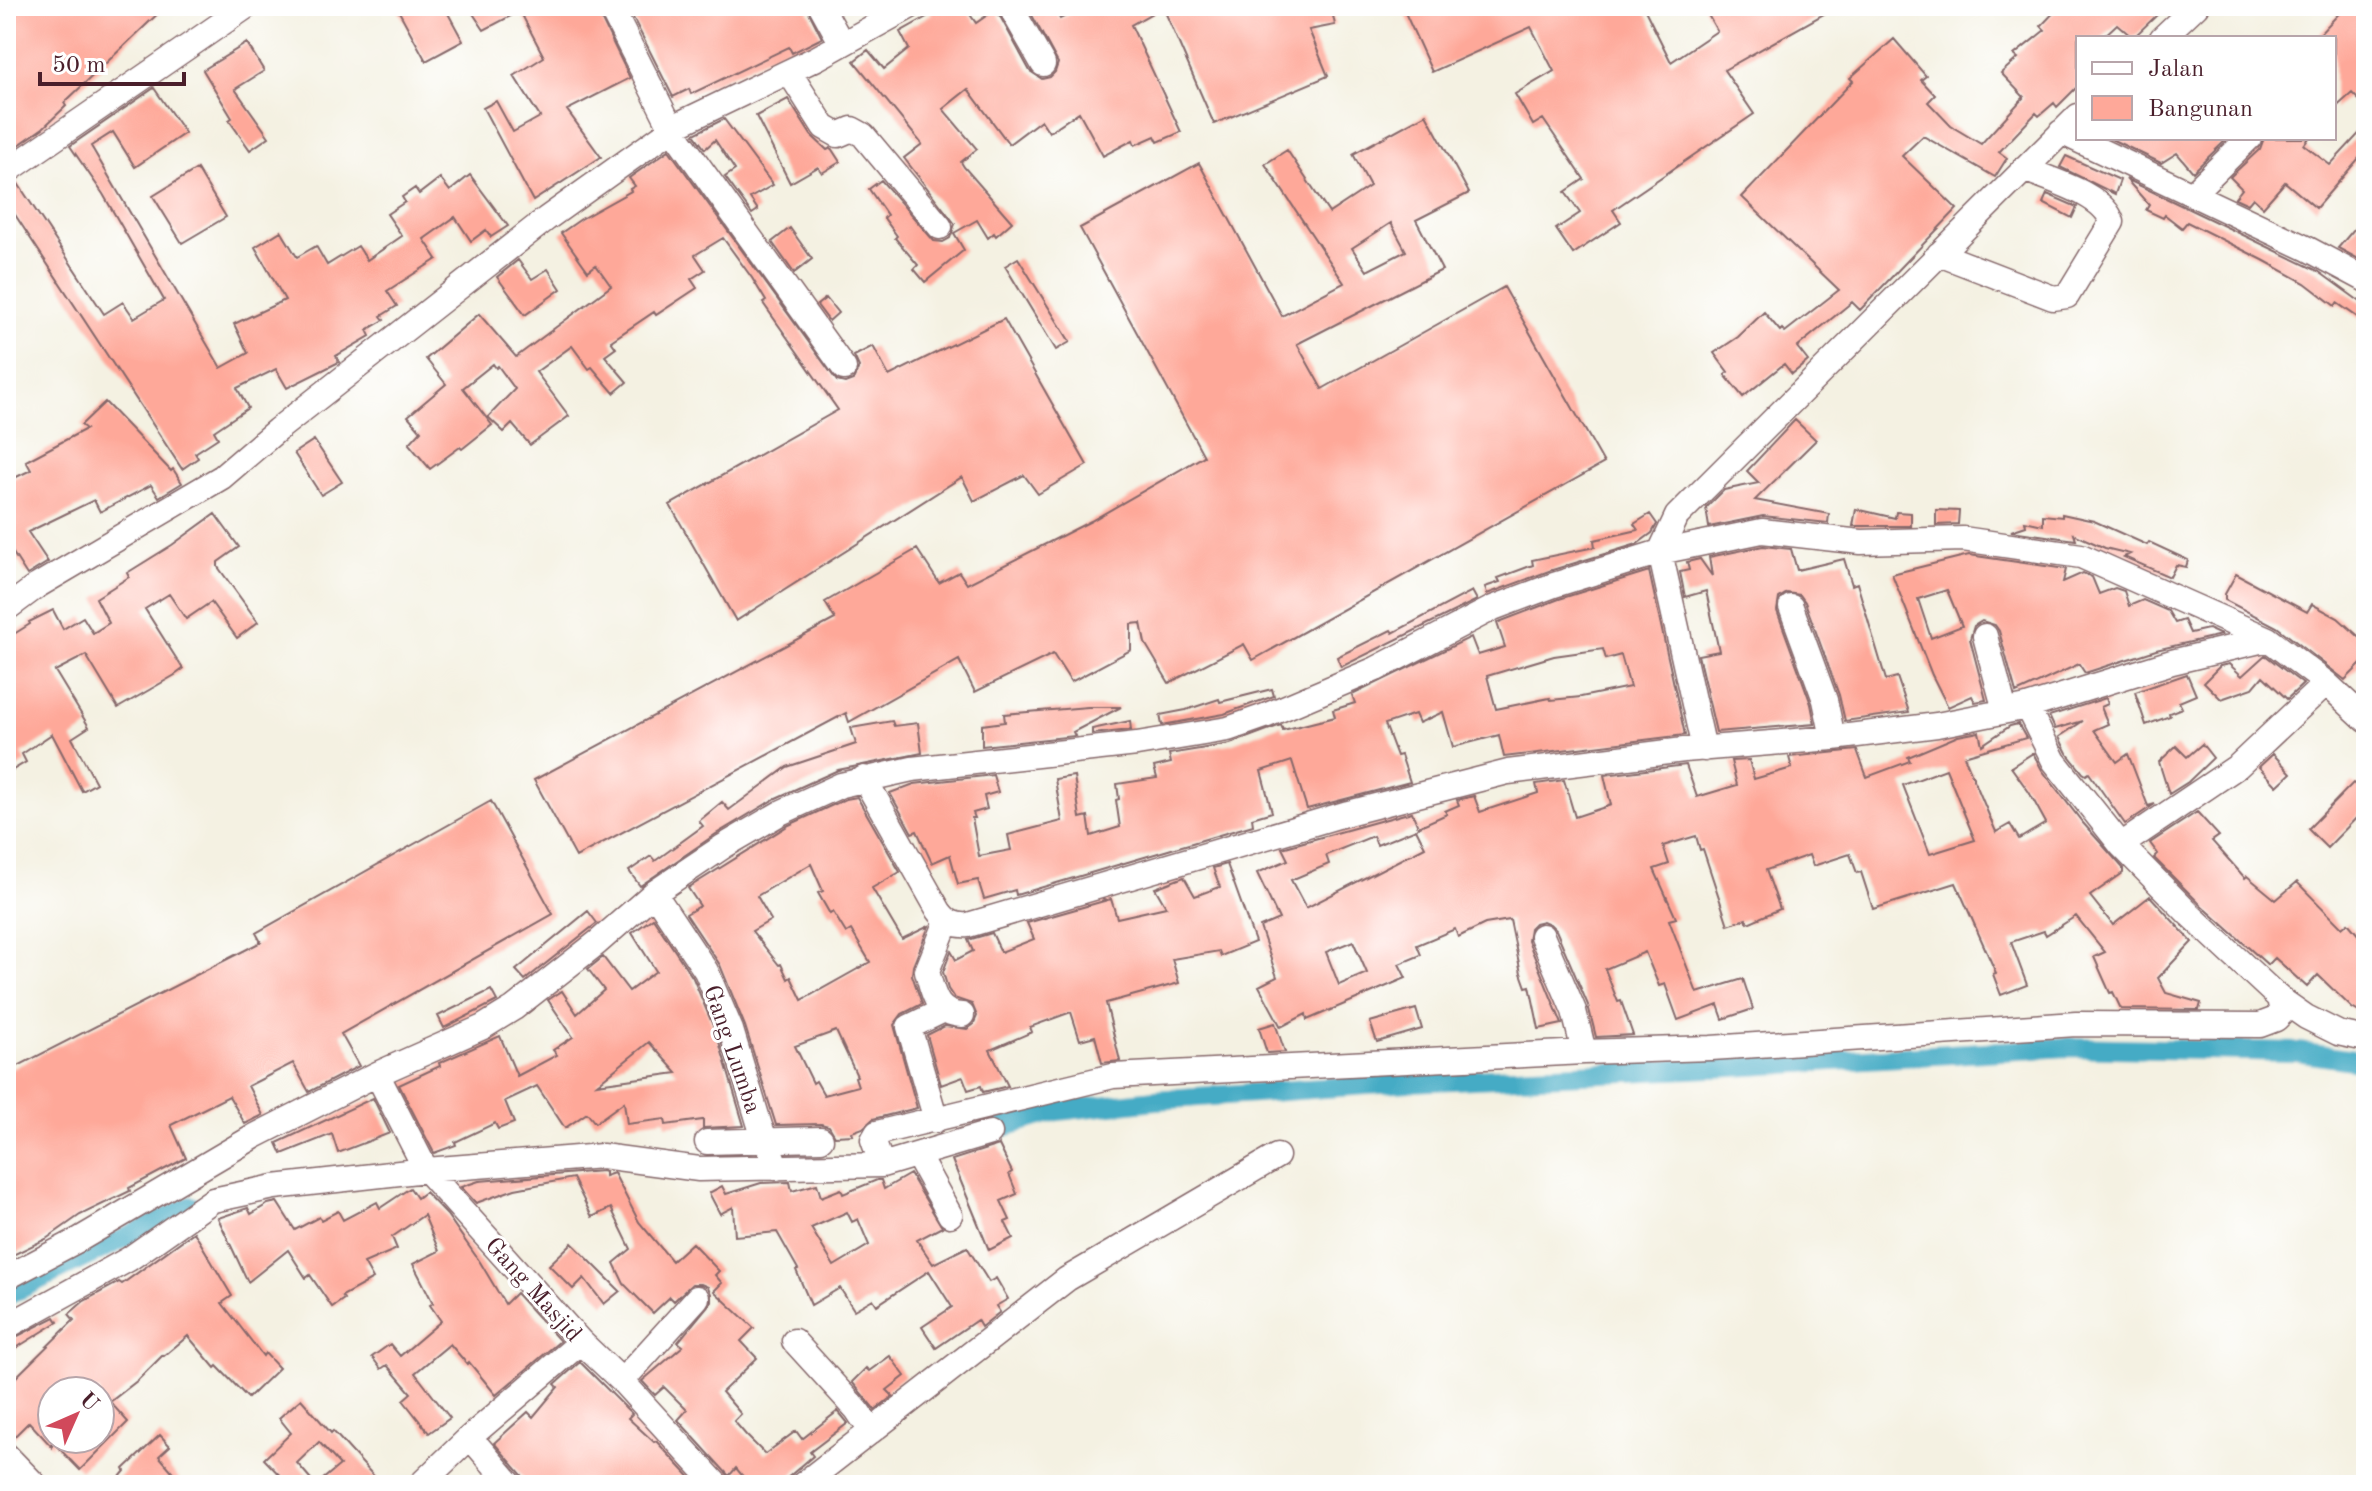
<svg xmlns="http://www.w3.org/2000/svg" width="2372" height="1491" font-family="'Old Standard TT',serif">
<rect width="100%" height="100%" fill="#fff"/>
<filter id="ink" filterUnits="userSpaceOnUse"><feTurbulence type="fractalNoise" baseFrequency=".0125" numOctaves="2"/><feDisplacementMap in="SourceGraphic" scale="16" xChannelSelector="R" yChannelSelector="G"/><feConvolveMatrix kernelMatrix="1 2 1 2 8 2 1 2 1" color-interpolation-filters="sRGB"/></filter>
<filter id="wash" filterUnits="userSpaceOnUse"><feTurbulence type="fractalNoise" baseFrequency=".006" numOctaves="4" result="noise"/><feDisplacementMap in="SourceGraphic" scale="32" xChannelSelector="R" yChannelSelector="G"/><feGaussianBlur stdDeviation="1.8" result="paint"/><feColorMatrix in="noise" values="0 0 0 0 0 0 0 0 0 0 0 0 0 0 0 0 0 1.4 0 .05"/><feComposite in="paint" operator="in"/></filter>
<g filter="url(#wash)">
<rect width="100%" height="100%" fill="#f4f1e2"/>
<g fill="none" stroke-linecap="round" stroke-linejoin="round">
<!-- canal -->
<path stroke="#45abc5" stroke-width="20" d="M977 1135 1057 1111 1155 1100 1408 1082 1731 1067 2067 1047 2298 1052 2366 1062
M6 1296 191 1206"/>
</g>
<g id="blocks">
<!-- building -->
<path fill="#fea899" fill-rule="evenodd" d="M6 6H166L64 103 66 106 43 128 6 154Z
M396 6H444L463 41 426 61Z
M468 6H595L630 78 567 110 601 157 533 201 483 108 496 101 513 132 540 117 514 76 544 57 520 11 484 30Z
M627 6H806L822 38 792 53 789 47 691 94 689 89 673 97Z
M927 6H964L976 23 996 9 1030 71 1042 79 1050 77 1055 72 1058 63 1027 6H1053L1060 19 1086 6H1331L1335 25 1309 30 1328 76 1214 124 1163 7 1131 25 1181 132 1158 142 1155 136 1135 145 1133 140 1103 156 1079 112 1049 132 1041 120 1009 144 968 89 943 109 977 149 961 162 964 167 1012 222 996 236 994 233 988 238 977 220 954 233 964 250 925 282 914 269 918 265 895 238 897 236 884 218 887 215 869 189 881 180 934 241 943 242 950 238 955 224 904 158 922 144 854 61 868 50 884 69 909 49 900 32 932 14Z
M1402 6H1643L1671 62 1717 31 1703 6H1838L1724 70 1754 114 1613 210 1621 222 1573 254 1556 229 1580 213 1565 192 1584 179 1543 119 1533 125 1515 94 1554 71 1531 27 1432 72Z
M2060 6H2151L2158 14 2133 38 2117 24 2102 38H2078V86L2057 107 2054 103 2039 116 2036 113 1999 152 2007 158 1995 177 1923 136 1902 156 1957 209 1860 310 1852 302 1797 347 1808 361 1792 374 1784 364 1743 397 1725 375 1728 372 1714 353 1738 337 1764 312 1780 331 1782 329 1785 332 1839 290 1742 197 1853 81 1850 78 1894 39 1926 76 1921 80 1935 95 1928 102 1951 126 1981 144 2024 97 2001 73 2018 58 2014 55 2045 30 2041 26Z
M2346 6H2366V107L2352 93 2334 109V38H2316Z
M247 43 264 71 235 89 269 137 250 150 229 120 232 118 203 70Z
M154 88 185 133 135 167 113 132 91 146 221 368 248 353 234 324 285 300 255 247 281 231 297 257 316 246 327 265 358 246 367 260 402 236 387 214 405 202 402 197 415 188 419 194 440 178 450 191 470 175 508 226 491 237 486 230 471 241 455 217 424 239 437 259 387 291 397 306 381 316 384 320 367 330 370 336 336 356 339 362 287 388 276 369 237 388 248 408 214 431 218 438 195 453 198 458 182 469 6 201V188L17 182 104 314 123 302 134 318 164 300 103 194 70 146Z
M788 99 811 135 827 150 831 148 840 162 822 173 818 167 790 183 756 116Z
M1426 114 1469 193 1416 220 1442 270 1297 344 1322 389 1504 287 1604 463 1253 660 1244 644 1169 683 1145 643 1141 623 1131 624V650L1071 682 1053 654 975 692 959 660 849 722 846 713 576 857 534 780 835 619 825 602 917 549 939 583 959 572 967 584 1091 521 1204 456 1080 228 1199 163 1282 316 1344 283 1265 164 1287 150 1329 213 1370 186 1353 154ZM1391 223 1406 251 1367 271 1352 248Z
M724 119 773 185 750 198 758 210 752 214 725 177 735 170 715 140 705 149 694 134Z
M2366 126V150L2316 208 2285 182 2263 207 2253 198 2248 204 2235 198 2242 189 2230 177 2260 149 2264 138H2309L2304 145 2330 165Z
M2109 138H2228L2193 172 2177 153 2161 163Z
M669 150 837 381 845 383 853 380 859 367 854 356 873 346 889 376 1004 319 1087 465 1038 494 1024 475 974 501 962 477 736 621 670 505 838 410 763 303 766 301 752 278 723 238 695 255 705 270 691 279 697 288 656 315 654 312 611 341 616 348 605 356 627 382 614 393 592 367 589 369 572 346 536 372 569 416 530 445 512 424 504 432 488 417 515 389 498 366 496 368 493 364 463 388 492 425 462 449 460 447 430 469 409 444 421 431 408 416 446 384 426 359 479 314 516 357 611 286 596 265 588 271 561 233 581 219 631 191 630 189 635 186 629 178Z
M2066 156 2120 180 2115 194 2060 167Z
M197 169 226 217 182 243 153 196Z
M2126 179 2318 271 2366 306V323L2337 303 2335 306 2305 283 2263 260 2187 222 2182 228 2165 215 2163 218 2146 210 2149 205Z
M2047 194 2077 207 2072 218 2043 203Z
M2366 215V263L2338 248Z
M790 228 812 259 794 273 772 242Z
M1018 258 1070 342 1056 350 1005 266Z
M518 260 532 279 548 269 561 289 525 315 497 277Z
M826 298 838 313 829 321 817 305Z
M105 402 171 471 173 469 182 483 159 497 151 485 100 512 94 500 28 532 48 562 27 575 6 542V482L31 470 26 461 86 429 81 425Z
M1795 420 1816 440 1755 500 1829 514 1828 523 1763 516 1709 527 1706 508 1724 490 1759 483 1747 471Z
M314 440 342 482 321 495 294 453Z
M1856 509 1895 518 1896 512 1911 513V526H1853Z
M1936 510 1959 511 1958 524 1936 525Z
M215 514 239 547 218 562V567L258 622 237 638 211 602 186 619 169 594 145 609 183 669 175 675 118 708 86 655 55 671 89 727 72 738 96 783 82 791 52 734 22 754 26 762 6 774V639L30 624 29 622 53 610 63 629 83 617 93 633 109 623 96 598 129 577 127 573 172 545Z
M1650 514 1657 524 1652 533 1637 544 1549 571 1487 594 1485 587 1500 582 1498 578 1533 565 1532 560 1595 547 1594 540 1638 530 1634 524Z
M2062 514 2094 521 2147 545 2149 542 2188 560 2186 567 2176 565 2170 577 2124 557 2130 554 2105 548 2074 534 2076 540 2011 531 2026 526 2025 521 2043 525V515L2062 517Z
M1763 546 1791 549 1797 570 1844 559 1852 585 1857 583 1886 680 1897 677 1909 712 1845 721 1839 695 1805 602 1800 595 1787 593 1779 598 1777 611 1811 704 1815 724 1716 732 1698 655 1719 651 1706 591 1685 597 1680 572 1689 570 1687 562 1700 559 1712 576 1709 557Z
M1969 555 2066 569 2063 582 2083 573 2092 577 2099 594 2115 588 2124 591 2129 606 2143 600 2168 611 2175 623 2184 620 2190 633 2208 629 2221 635 2156 650 2085 673 2079 664 2016 693 1999 631 1995 625 1982 621 1974 626 1970 639 1986 700 1975 702 1972 696 1948 707 1932 675 1892 574ZM1947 590 1962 626 1931 638 1918 599Z
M1649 571 1685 735 1504 757 1499 735 1453 747 1443 712 1419 723 1415 714 1385 724 1397 756 1401 755 1410 782 1307 809 1292 761 1261 771 1272 812 1252 818 1253 825 1016 895 1015 890 984 899 978 880 958 884 950 855 932 863 917 831 912 833 890 793 914 784 993 775 998 792 984 796 987 809 973 813 975 818H972L979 856 1011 850 1008 835 1062 821 1055 779 1074 776 1080 818 1088 816 1091 836 1120 827 1116 800 1119 799 1117 784 1157 778 1154 767 1171 763 1169 754 1230 744 1281 725 1283 730 1335 717 1333 710 1355 703 1352 695 1471 637 1478 655 1505 647 1497 623 1499 622 1559 599ZM1603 649 1606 659 1621 655 1630 687 1581 697 1551 700 1550 698 1496 709 1487 676 1554 656Z
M2236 574 2307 612 2312 604 2338 618 2366 643V659L2345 680 2277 627 2225 600V594Z
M1472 591 1477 600 1341 667 1337 657 1391 630 1393 633Z
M2265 655 2303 684 2287 699 2263 676 2253 688 2221 699 2204 682 2220 666 2229 664 2242 676Z
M2187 674 2196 695 2179 702 2182 708 2169 713 2170 716 2146 725 2135 692Z
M1272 689 1274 696 1224 714 1162 725 1160 715 1186 710 1219 699 1220 702Z
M2106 698 2108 704 2101 707 2108 724 2094 730 2117 762 2128 754 2148 806 2155 804 2125 824 2089 773 2086 775 2083 773 2067 753 2059 737 2083 721 2055 729 2049 716Z
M1088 707H1121L1073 732 1075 736 982 746V725L1005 722 1004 714Z
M892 721 894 726 918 723 922 753 838 770 776 798 716 834 640 886 629 871 651 856 655 861 703 826 699 821 722 802 729 810 787 767 856 744 851 728Z
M1130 721 1131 730 1092 734V729Z
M2018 724 2026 738 1964 756 1996 832 2010 824 2019 839 2046 823 2029 792 2011 767 2033 753 2042 770 2083 823 2123 868V873L2090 896 2113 925 2150 896 2192 942 2158 978 2166 993 2201 1003 2199 1010 2121 1009 2113 992 2110 993 2094 957 2105 952 2076 916 2046 935 2044 931 2011 942 2027 985 2001 995 1993 974 1996 973 1956 883 1873 909 1861 872 1857 873 1850 854 1813 866 1809 855 1766 870 1780 909 1748 923 1746 919 1728 925 1703 849 1700 850 1696 836 1663 846 1669 864 1654 869 1676 918 1669 920 1697 993 1743 979 1753 1009 1723 1019 1718 1005 1678 1020 1665 984 1659 986 1645 952 1605 969 1618 1002 1621 1001 1633 1035 1596 1037 1588 1005 1556 930 1550 924 1543 921 1535 923 1530 928 1528 941 1562 1024 1539 1029 1530 986 1526 987 1521 973 1510 920 1485 924 1458 937 1455 929 1417 945 1421 955 1399 964 1406 978 1307 1020 1306 1014 1281 1027 1259 986 1277 977 1260 927 1279 919 1257 873 1288 860 1282 848 1412 812 1418 827 1447 814 1445 811 1459 805 1457 800 1474 796 1480 812 1538 793 1536 784 1564 780 1575 817 1611 805 1604 775 1686 765 1697 797 1737 785 1731 761 1749 760 1754 779 1792 768 1789 757 1857 750 1867 777 1910 761 1908 757 1958 736 1979 732 1982 745 2010 726ZM1946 769 1975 840 1930 854 1903 785ZM1416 829 1425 847 1306 908 1291 880 1329 864 1326 855 1373 836 1377 845ZM1353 941 1367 973 1339 985 1326 952Z
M2202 744 2213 758 2188 782 2169 794 2159 762 2176 746 2187 757Z
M2273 754 2291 773 2277 786 2259 767Z
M2366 778V808L2327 848 2308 829 2353 783 2358 787Z
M857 797 900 872 872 888 902 939 929 926 913 966 912 975 922 1004 902 1014 894 1025 917 1108 873 1119 863 1128 852 1132 853 1135 835 1136 829 1126 821 1124 776 1125 745 1026 720 965 686 914 700 906 688 888 789 825 846 799ZM811 864 823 891 818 893 830 914 833 912 846 933 851 930 870 962 802 1000 791 977 788 979 781 964 779 965 752 931 771 920 757 896ZM836 1031 857 1076 855 1077 858 1086 824 1095 816 1081 813 1083 795 1046Z
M491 801 553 914 341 1034 359 1066 309 1092 293 1063 248 1086 263 1115 245 1124 229 1096 171 1125 186 1158 129 1188 130 1191 80 1215 46 1239 13 1255 6 1240V1072L261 942 256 933Z
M2197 812 2219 836 2212 841 2245 878 2247 876 2276 900 2297 882 2342 928 2348 923 2366 944V1016L2352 1008 2318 975 2307 987 2275 958 2268 965 2200 904 2154 858 2158 854 2150 843Z
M1227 864 1255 942 1221 956 1219 951 1172 959 1179 983 1106 1003 1120 1061 1102 1063 1095 1036 1080 1040 1071 1012 1030 1027 1032 1032 990 1050 1008 1086 983 1092 981 1086 968 1090 963 1077 941 1085 927 1035 945 1026 967 1029 973 1025 977 1016 972 1004 954 998 948 989 943 972 951 951 956 960 973 951 968 940 992 933 1001 952 1034 939 1027 923 1111 899 1117 918 1166 907 1155 888 1184 877 1195 896 1220 887 1213 868Z
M588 911 597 923 525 980 516 970Z
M653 918 693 978 717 1035 744 1126 703 1128V1120L666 1125 665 1119 627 1124 624 1102 595 1123 587 1113 565 1128 537 1086 505 1101 514 1123 498 1129 495 1123 455 1142 456 1145 434 1153 399 1085 440 1066 439 1063 500 1036 517 1076 557 1055 553 1050 573 1037 548 1000 562 991 577 1014 604 990 588 969 603 957 629 991 656 971 632 933ZM649 1042 677 1073 597 1084Z
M491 990 497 1001 444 1028 438 1016Z
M1416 1009 1422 1029 1377 1042 1370 1022Z
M1275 1023 1285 1052 1267 1053 1259 1028Z
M373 1098 390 1133 338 1153 332 1134 282 1154 277 1143Z
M999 1145 1012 1172 1009 1174 1017 1194 1001 1201 1010 1220 1005 1222 1013 1238 989 1250 952 1160Z
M602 1171 605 1172V1176L614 1173 639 1222 672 1261 692 1243 719 1271 715 1275 722 1283 714 1291 754 1328 741 1341 757 1358 722 1392 741 1414 734 1421 746 1435 765 1454 796 1431 802 1439 838 1411 848 1423 810 1452 813 1456 779 1485H750L736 1468 729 1476 678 1420 687 1410 664 1387 655 1395 642 1381 683 1346 678 1342 711 1302V1294L708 1287 701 1284H692L674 1301 670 1297 653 1313 624 1284 614 1263 631 1249 611 1208 592 1217 573 1178 515 1189 476 1203 461 1187 479 1181Z
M910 1174 942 1227 917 1240 933 1264 967 1247 989 1282 996 1278 1008 1299 996 1306 1000 1312 981 1327 977 1320 936 1348 922 1327 952 1307 929 1271 877 1305 873 1299 854 1310 840 1288 811 1305 796 1270 798 1269 777 1232 735 1236 733 1207 720 1214 709 1193 722 1186 726 1194 761 1183 790 1182 792 1191 817 1184 821 1197 841 1189 843 1194 877 1180H881L884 1189ZM847 1212 852 1222 858 1219 869 1245 834 1266 811 1228Z
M410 1188 417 1198 425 1192 447 1215 480 1262 505 1304 516 1293 560 1341 496 1395 469 1362 467 1364 450 1344 415 1373 450 1418 429 1433 403 1400 411 1393 387 1365 381 1369 372 1357 390 1344 400 1356 441 1321 430 1305 433 1303 413 1264 439 1251 424 1215 392 1237 397 1249 364 1263 373 1279 342 1296 344 1299 332 1307 310 1275 306 1278 288 1250 248 1282 218 1218 248 1208 251 1214 268 1204 277 1202 295 1230 319 1217 321 1220 338 1211 343 1220 377 1202 380 1208Z
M194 1232 232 1296 222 1303 263 1356 265 1353 279 1368 248 1398 217 1366 215 1368 188 1336 164 1356 163 1355 138 1380 110 1402 128 1422 80 1470 52 1441V1447L29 1422 10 1441 6 1440V1387L74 1320 69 1314 84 1301 119 1282 122 1284ZM52 1391H100V1439H52Z
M572 1243 620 1291 604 1304 584 1278 573 1289 549 1265Z
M55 1317 58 1322 8 1353 6 1342Z
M890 1356 905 1376 887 1390 893 1396 875 1410 852 1382 866 1368 869 1371Z
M580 1362 632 1414 628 1418 654 1442 656 1441 697 1485H526L522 1475 494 1443 528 1412 533 1417 558 1387 555 1384Z
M301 1399 331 1433 333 1431 382 1485H289L264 1459 291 1433 279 1418ZM319 1442 340 1465 316 1485 297 1463Z
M160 1435 170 1446 159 1456 184 1485H113L125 1471 124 1469Z"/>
</g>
</g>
<g filter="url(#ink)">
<use href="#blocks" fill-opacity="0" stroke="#86686b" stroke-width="2"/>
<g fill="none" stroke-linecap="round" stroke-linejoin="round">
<defs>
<path id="minor" d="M610 6 672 129 844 368
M821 6 842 44
M1010 6 1043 64
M2162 38 2196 6
M789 72 824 127 838 135 852 129 863 135 940 227
M2061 132 2308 249 2366 280
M6 172 247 6
M2192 194 2249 138
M1939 254 2053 298 2067 296 2112 222C2104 194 2050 180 2024 169
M1791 607 1825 700 1833 738
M6 609 37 586 222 477 277 430 546 219 679 124 817 58 911 6
M1985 636 2005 711
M2027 707 2054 761 2121 845 2190 915 2279 998 2306 1017 2338 1033 2366 1039
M1704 749 1660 552 1677 516 2078 116
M864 778 939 911C947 922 955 926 968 925L1348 813 1508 772 1684 750 1833 738 1937 725 2027 707 2172 662 2268 639
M2121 845 2238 766 2326 683
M654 893 706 971 731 1030 760 1126 777 1168
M947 921 927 971C933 993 936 1014 962 1015
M1542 936 1574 1011 1584 1052
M377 1074 426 1170 581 1342 622 1381 717 1485
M936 1120 909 1027 944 1010
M707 1142 821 1139
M917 1155 950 1215
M882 1165 873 1140 877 1133 1113 1076 1584 1052 1711 1048 2076 1024 2260 1025 2276 1019 2282 1013 2279 998
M6 1278 80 1239 255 1136 377 1074 483 1027 514 1008 597 943 654 893 724 846 782 812 841 785 912 769 1137 744 1228 729 1265 716 1376 669 1493 608 1554 585 1660 552 1762 531 1861 542 1963 539 2081 556 2268 639 2326 683 2366 720
M6 1327 129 1259 213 1200 274 1187 426 1170 602 1156 699 1169 882 1165 990 1133
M794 1341 857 1410 871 1431
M622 1381 697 1298
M470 1437 511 1485
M6 1455 35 1485
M420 1485 470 1437 581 1342
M802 1485 1067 1279 1277 1156"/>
</defs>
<!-- minor casing -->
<use href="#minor" stroke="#86686b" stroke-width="27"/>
<!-- minor -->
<use href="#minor" stroke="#fff" stroke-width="24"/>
</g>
</g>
<g text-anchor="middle" stroke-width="6" stroke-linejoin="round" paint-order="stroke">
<!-- street labels -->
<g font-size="24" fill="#4a1f2b" stroke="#fff">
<text transform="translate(733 1049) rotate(71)" y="8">Gang Lumba</text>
<text transform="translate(534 1289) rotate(48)" y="8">Gang Masjid</text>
</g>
</g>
<!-- margin -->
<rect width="2372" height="1491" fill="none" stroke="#fff" stroke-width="32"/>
<!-- legend -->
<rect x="2076" y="36" width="260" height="104" fill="#ffffff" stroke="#b7a5aa" stroke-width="2"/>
<rect x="2092" y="62" width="40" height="12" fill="#ffffff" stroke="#b7a5aa" stroke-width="2"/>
<text x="2148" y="76" font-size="24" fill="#4a1f2b">Jalan</text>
<rect x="2092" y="96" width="40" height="24" fill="#fea899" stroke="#b7a5aa" stroke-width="2"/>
<text x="2148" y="116" font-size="24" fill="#4a1f2b">Bangunan</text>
<!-- north arrow -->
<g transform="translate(76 1415) rotate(45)"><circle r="38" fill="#ffffff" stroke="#b7a5aa" stroke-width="2"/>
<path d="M0-6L14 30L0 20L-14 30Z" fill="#d1495b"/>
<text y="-12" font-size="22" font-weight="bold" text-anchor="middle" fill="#4a1f2b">U</text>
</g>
<!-- scale -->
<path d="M40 72v12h144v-12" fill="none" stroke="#4a1f2b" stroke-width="4"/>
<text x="52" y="72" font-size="24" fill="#4a1f2b" stroke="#ffffff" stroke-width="6" paint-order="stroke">50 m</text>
</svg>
